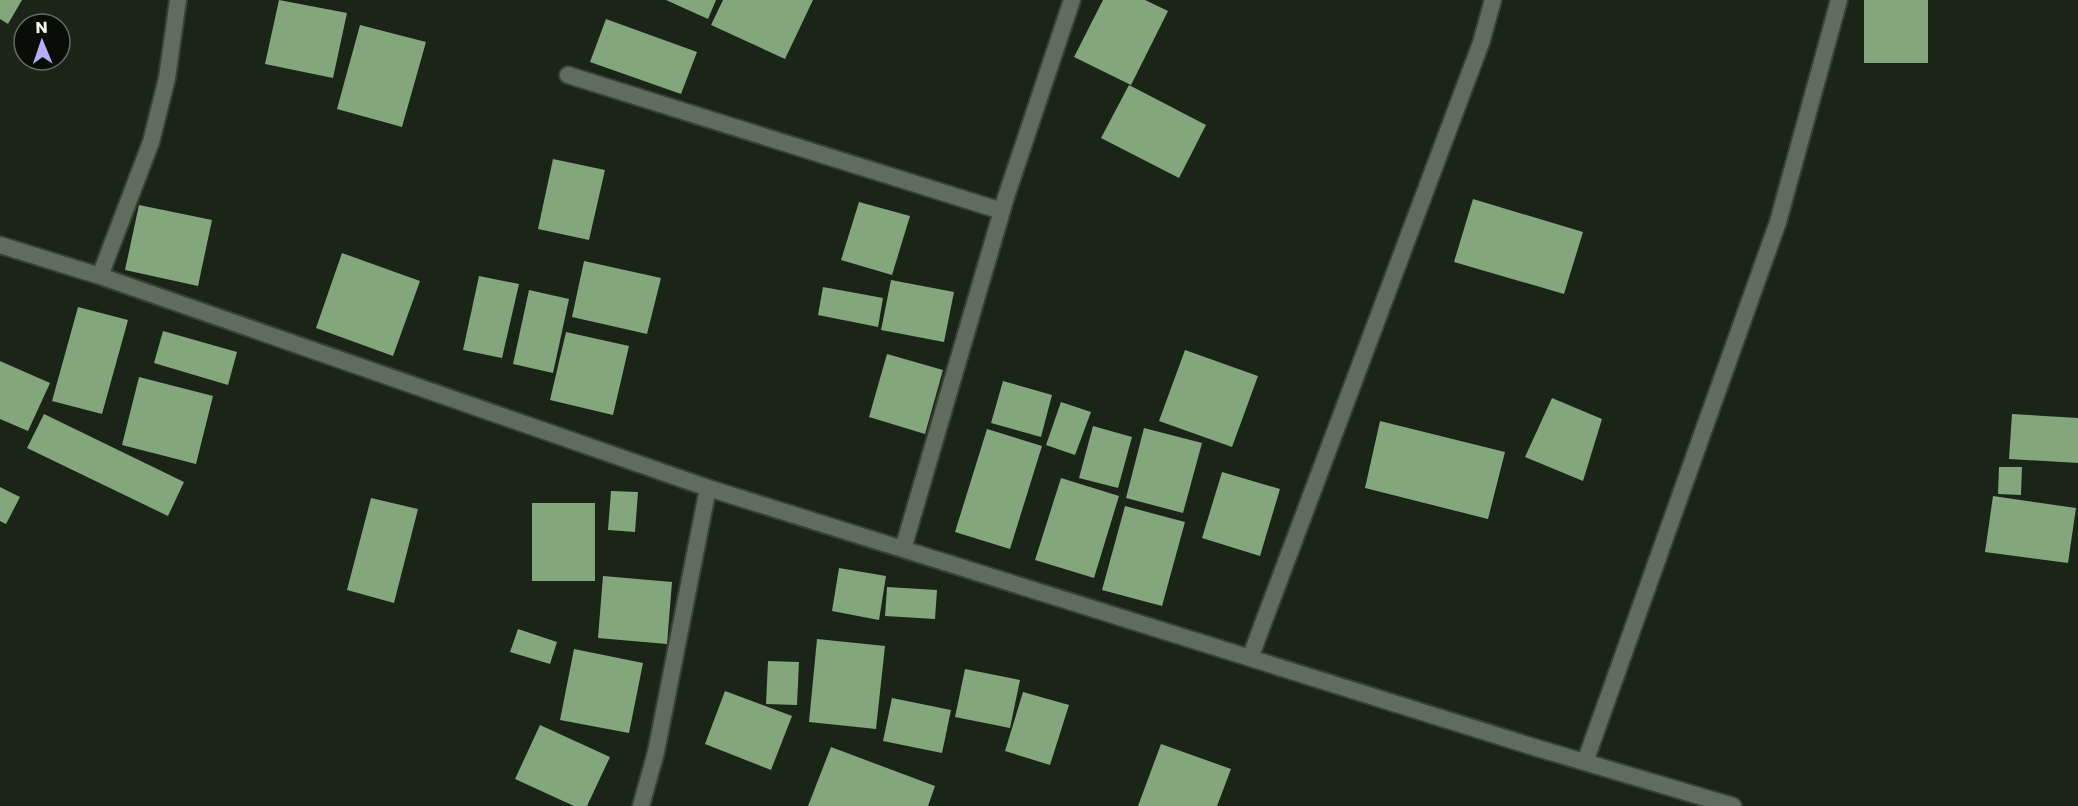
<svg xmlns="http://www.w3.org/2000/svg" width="2078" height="806" font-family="Poppins,sans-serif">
<rect width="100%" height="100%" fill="#1a2518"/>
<!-- building -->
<path fill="#83a67d" d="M0 0H22L8 24 0 19Z
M279 0 347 13 333 78 265 64Z
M666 0H716L708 19Z
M723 0H813L785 59 711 25Z
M1103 0H1145L1168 11 1131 85 1074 57Z
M1864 0H1928V63H1864Z
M606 19 697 52 681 94 590 62Z
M360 25 426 42 402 127 337 109Z
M1129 85 1206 125 1179 178 1101 138Z
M553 159 605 170 589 240 538 229Z
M1473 199 1583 232 1564 294 1454 262Z
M859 202 910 216 892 275 841 260Z
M139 205 212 220 198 286 125 270Z
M342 253 420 281 393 356 316 328Z
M584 261 661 278 647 334 572 317Z
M479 276 519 284 502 358 463 350Z
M891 280 954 292 944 342 881 330Z
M823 287 883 298 878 327 818 315Z
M529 290 569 299 553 373 513 364Z
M78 307 128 320 102 414 52 401Z
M163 331 237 352 228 385 154 363Z
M566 332 629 346 613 415 550 400Z
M1185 350 1258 376 1232 447 1159 421Z
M887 354 943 370 925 434 869 417Z
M0 361 50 383 28 431 0 419Z
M139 377 213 396 196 464 122 445Z
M1003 381 1052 395 1041 437 991 423Z
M1552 398 1602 419 1583 481 1525 457Z
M1061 402 1091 412 1075 455 1046 445Z
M44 414 184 482 168 516 27 448Z
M2012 414 2078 418V463L2009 459Z
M1380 421 1505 452 1488 519 1365 488Z
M1093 426 1132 437 1118 488 1079 478Z
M1144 428 1202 443 1183 513 1126 498Z
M987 429 1042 446 1010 549 955 532Z
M1999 467H2022L2021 495 1998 494Z
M1222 472 1280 489 1260 556 1202 538Z
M1061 478 1119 496 1094 578 1035 560Z
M0 487 20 497 6 524 0 521Z
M611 491 638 492 635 532 608 530Z
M1993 496 2076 508 2068 563 1985 552Z
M371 498 418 509 394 603 347 590Z
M532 503H595V581H532Z
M1125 506 1185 522 1162 606 1102 590Z
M839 568 886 576 879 620 832 611Z
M603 576 672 582 667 644 598 638Z
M887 587 937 590 935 619 885 616Z
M518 629 557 642 550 664 510 652Z
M817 639 885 646 876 729 809 722Z
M574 649 643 663 629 733 560 720Z
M768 661 799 662 797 705 766 704Z
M965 669 1020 680 1010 728 955 717Z
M725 691 792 716 771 770 705 744Z
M1023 692 1069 705 1050 765 1005 751Z
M892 698 951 710 942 753 883 741Z
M540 725 610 757 587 806H574L515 779Z
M1161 744 1231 769 1217 806H1138Z
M831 747 935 786 928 806H808Z"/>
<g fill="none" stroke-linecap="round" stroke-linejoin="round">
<defs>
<path id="minor" d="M568 75 1002 211
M0 245 100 276 708 488 1537 748 1733 806
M100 276 151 142 167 78 178 0
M903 549 1006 197 1072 0
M1250 658 1481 43 1493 0
M1585 762 1778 222 1839 0
M641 806 656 752 708 488"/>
</defs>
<!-- minor casing -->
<use href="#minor" stroke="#384137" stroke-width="20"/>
<!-- minor -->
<use href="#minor" stroke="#5f6d5d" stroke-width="16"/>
</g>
<!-- north arrow -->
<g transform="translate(42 42) rotate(358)"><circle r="28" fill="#080d07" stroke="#646b63" stroke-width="1.5"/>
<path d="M0-4.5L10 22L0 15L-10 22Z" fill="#b8abf7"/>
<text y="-9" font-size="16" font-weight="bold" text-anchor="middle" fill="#eff7ed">N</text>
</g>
</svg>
